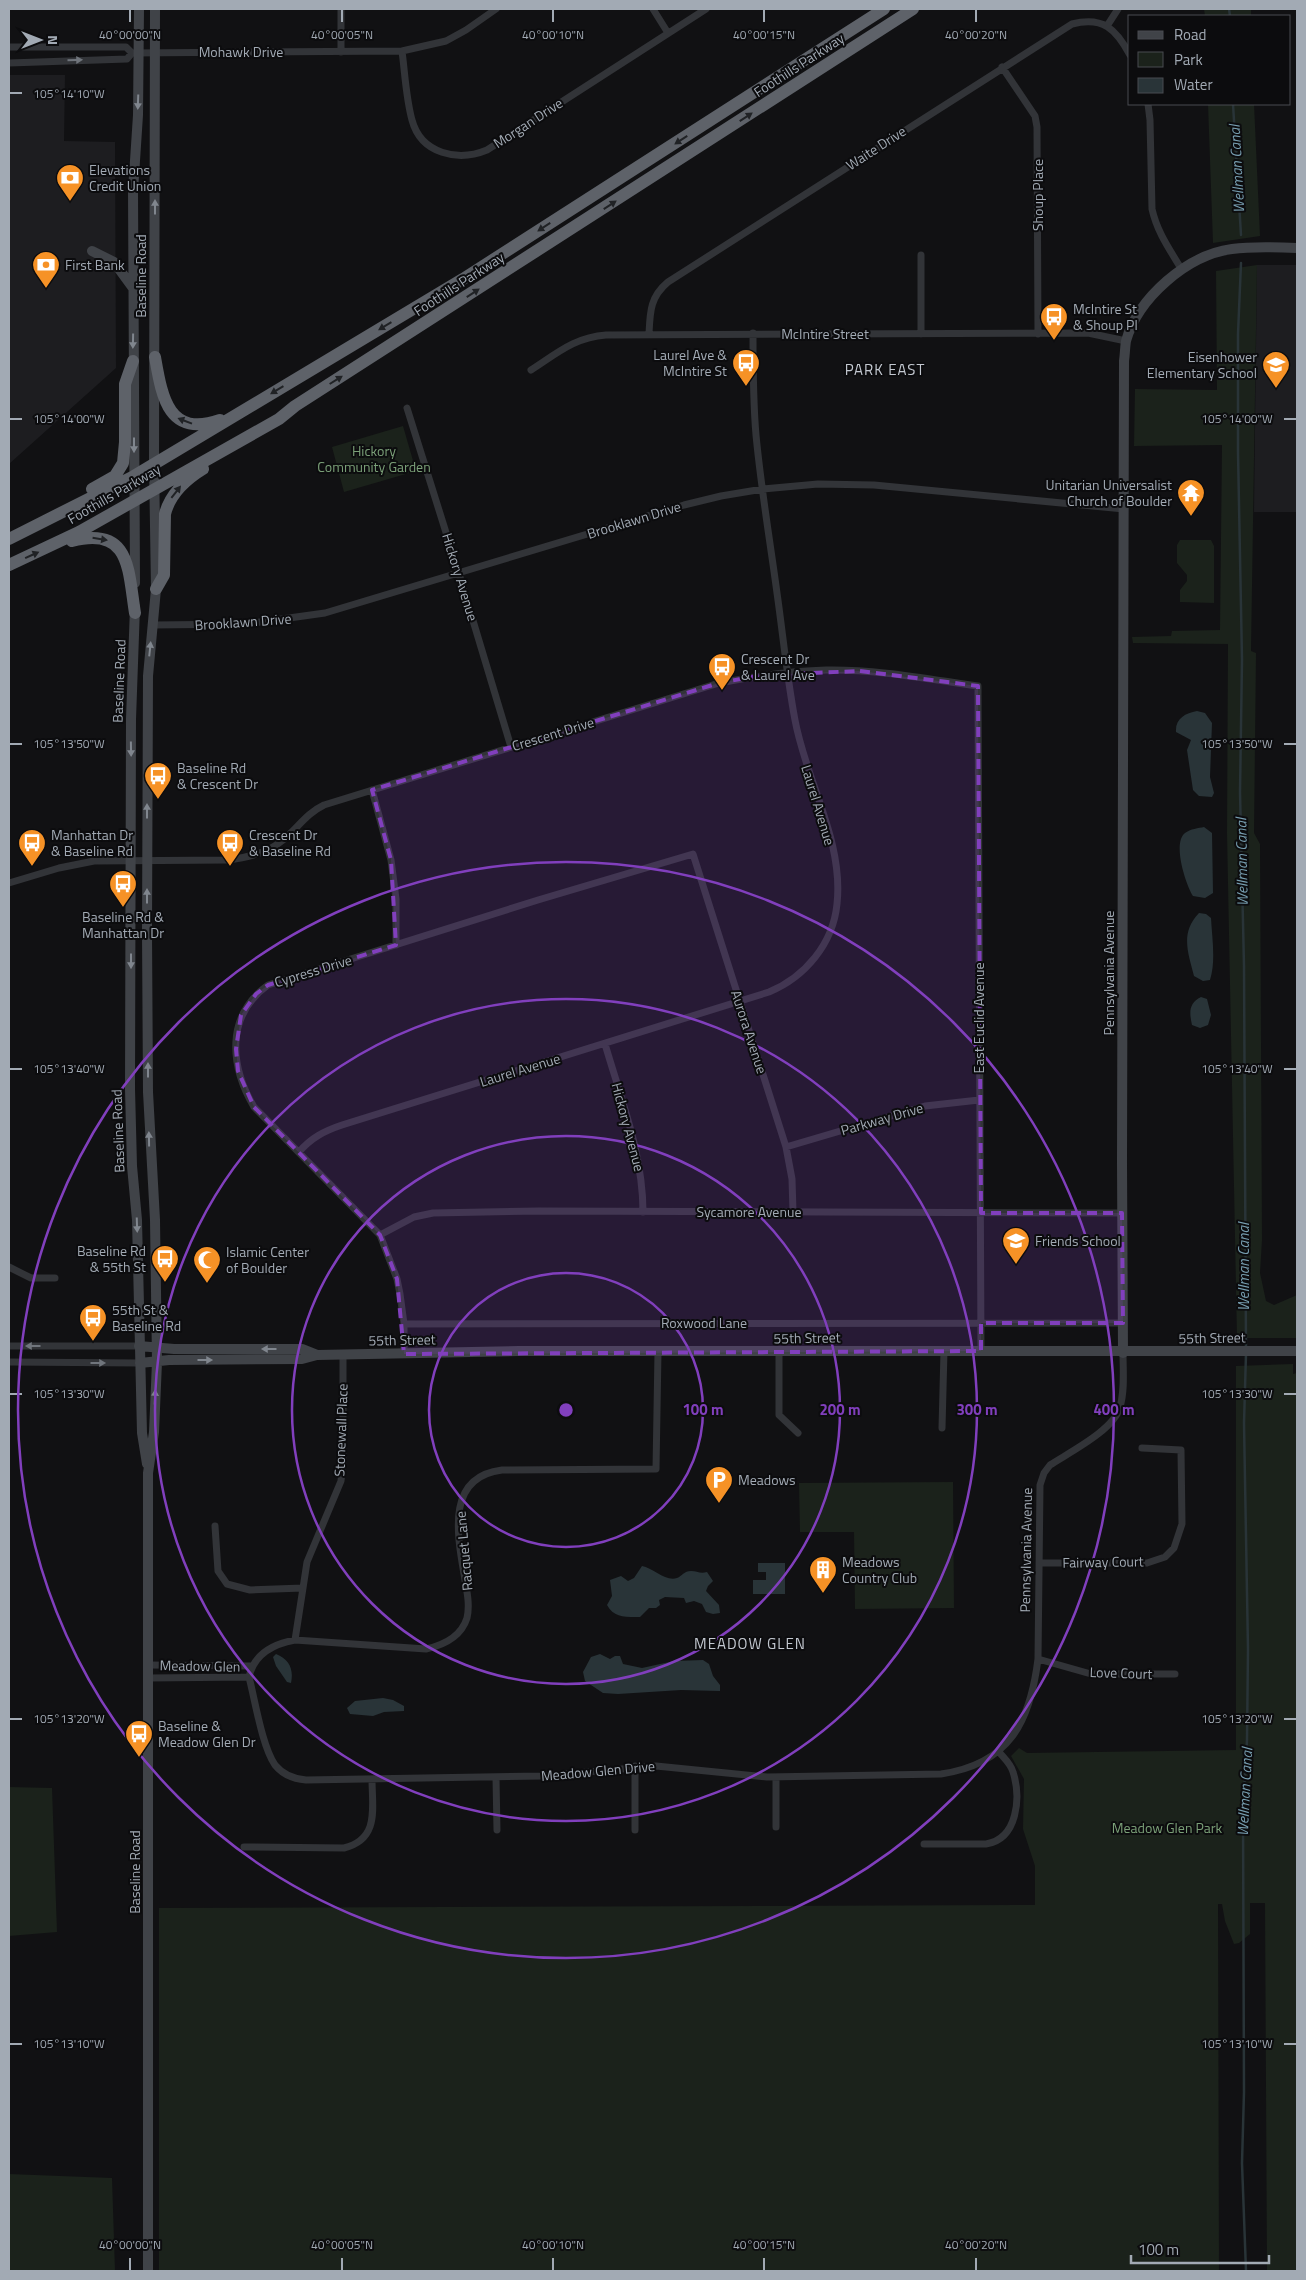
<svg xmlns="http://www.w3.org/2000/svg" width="1306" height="2280" font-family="'Titillium Web',sans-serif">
<rect width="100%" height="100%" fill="#111113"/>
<!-- built -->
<path fill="#1d1d20" d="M9 75H65L64 141 115 142 116 368 9 464Z
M1257 265H1297V512H1254Z"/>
<!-- green -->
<path fill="#1b221b" d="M1204 9H1251V16H1205Z
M1208 104H1254L1260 236 1213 243Z
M1257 265 1251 651 1256 653 1254 833 1260 844 1262 1240 1260 1273 1266 1301 1274 1305 1297 1295V1338H1237L1227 833 1228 644 1133 643 1132 637 1171 636 1172 631 1220 630 1222 445 1134 446 1135 389 1217 390 1216 271Z
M403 426 416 471 344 492 332 447Z
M1180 540H1211L1214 546V603L1180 602V590L1187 581V575L1177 563V545Z
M1293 1364V1374L1297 1373V2271H1267L1265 1903H1250V1934L1239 1943 1234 1944 1225 1921 1222 1904H1218L1219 2271H159V1908L1035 1905V1866L1023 1829 1024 1779 1011 1756 1019 1748 1027 1753 1236 1750V1366Z
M953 1482 954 1608 855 1609 854 1532H800L799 1483Z
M9 1787 52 1788 57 1932 9 1936Z
M9 2174 112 2178 115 2271H9Z"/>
<!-- water -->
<path fill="#293438" d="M1197 711 1205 713 1212 723 1210 777 1214 793 1212 797 1199 796 1193 790 1187 750 1191 740 1176 732C1175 719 1185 713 1197 711Z
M1204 827 1212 833 1213 893 1205 898 1193 896C1186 885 1172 843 1185 833 1190 829 1199 828 1204 827Z
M1199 913 1206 914 1211 918C1212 938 1216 961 1210 980L1203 981 1194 976C1188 952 1180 933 1199 913Z
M1201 997 1207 999 1211 1015 1208 1025 1200 1028 1192 1025C1189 1012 1189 1003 1201 997Z
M758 1563H785V1594H753V1580H766V1572H758Z
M642 1566C653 1568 666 1582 677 1578 682 1576 684 1571 691 1571 697 1571 700 1574 707 1572L713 1581 708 1586 706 1591 719 1605 720 1613 713 1614 706 1612 702 1604 694 1601 686 1603 684 1598 665 1597 659 1600 660 1605 656 1608H649L640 1617C626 1617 614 1618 607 1605L612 1596 610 1580 621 1576 628 1581 634 1578Z
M276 1654C289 1659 294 1669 291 1683L287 1682 276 1666 273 1657Z
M600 1654 610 1659 615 1656H620L623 1664 642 1668 674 1661 703 1660 709 1664 713 1676 720 1685V1691L681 1690 618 1694 603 1693 585 1681 583 1672 591 1657Z
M383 1698 393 1700 404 1706V1711L384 1712 373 1716 350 1714 347 1708 355 1701Z"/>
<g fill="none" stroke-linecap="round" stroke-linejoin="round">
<!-- stream -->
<path stroke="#293438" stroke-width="2.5" d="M1229 9 1230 16
M1233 104 1241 235
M1241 263 1238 334V452L1242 660 1240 792 1244 966 1246 1349
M1246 1354 1244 1423 1248 1649 1247 1740 1243 1812 1244 2092 1242 2163 1246 2271"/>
<!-- street -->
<path stroke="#323438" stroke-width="7" d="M341 9V52
M653 9 668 33
M1107 26 1118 9
M9 47H126L132 53
M402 51C405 74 406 98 412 120 421 154 458 162 487 150L706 9
M9 63 127 59 132 53 402 51 446 41 466 30 496 9
M1002 67 1035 116 1037 127 1038 334
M1148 104 1150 120 1152 209C1157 232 1170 250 1182 270
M921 255V334
M649 334C650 312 650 297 668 282L1072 24C1103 16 1116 29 1130 55
M531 370C556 354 575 337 606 335L1088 333 1126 341
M407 408 459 574 511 747
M153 625 246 624 325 613 684 505 721 496 763 489 818 484 874 485 1124 509
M372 790 391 860 396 899V945
M9 883 59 868 94 861 227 860C244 858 265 854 279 843 296 831 305 814 324 805L719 683C755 676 789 671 826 670 876 669 928 679 978 686L981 1351
M605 1044C621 1099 643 1154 643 1212
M786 1147 925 1106 979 1100
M299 1152C311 1138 324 1131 342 1125L769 992C805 977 833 944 837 904 844 841 806 781 795 720 787 678 783 635 777 593 770 541 761 488 756 435 753 401 753 367 753 333
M380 1235 414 1217 433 1213 539 1211 1122 1213
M9 1267 31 1278H55
M404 1324 1123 1323
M9 1346H139
M658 1352 656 1469 502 1470C444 1477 458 1538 465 1580 467 1592 470 1605 467 1618 461 1637 444 1645 426 1649L295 1640C273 1644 254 1654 249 1677 255 1700 262 1746 275 1765 283 1775 294 1779 306 1780L542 1776 656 1766 767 1777 941 1774C1009 1764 1030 1723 1038 1659L1040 1485 1044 1473 1050 1465C1070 1452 1114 1430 1120 1407 1125 1390 1123 1370 1123 1353
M779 1352V1415L798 1433
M404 1354V1324L400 1294 397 1279 380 1235 254 1107C230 1066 225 1016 268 985L538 900 693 854 786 1147 792 1179 793 1212
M9 1362 140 1363
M942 1428 944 1351
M215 1526 218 1571 227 1584 250 1590 303 1588
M1040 1563H1147L1165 1557 1174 1548 1182 1524 1181 1450 1142 1448
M295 1640 307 1562 341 1481 343 1462V1355
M1038 1659 1091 1674H1175
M149 1665 251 1666
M149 1678 249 1677
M635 1766V1830
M496 1778 497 1830
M776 1827V1777
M924 1844H986C1018 1839 1021 1797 1013 1772 1011 1764 1004 1758 999 1752
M244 1847 344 1848C380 1839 372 1808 372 1779"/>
<!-- secondary -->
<path stroke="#404348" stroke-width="10" d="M92 251 114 262 133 288
M135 583 133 191 138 115 139 9
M135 607 131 719 130 1089 132 1166 137 1220 142 1433 147 1464
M139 1346 174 1349H302L317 1355
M1123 1353 1122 1163 1124 361C1125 354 1125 347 1126 341 1138 298 1187 255 1232 249 1253 246 1276 247 1297 248
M140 1363 169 1360 302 1359 317 1355 519 1351H1297
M148 2271V1473L154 1432 157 1362 155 1220 148 1092 147 932 148 676 156 589 154 464 155 9"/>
<!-- highway -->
<path stroke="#5e6269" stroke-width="12" d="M155 357C162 397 168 438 220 420
M92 489 115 476 123 463 125 442V384L133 361
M9 539 134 476 463 279 884 9
M72 541C131 526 128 570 135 613
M9 565 79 532 279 419 295 406 913 9
M156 589 164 575 165 514C170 494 185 480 203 469"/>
</g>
<!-- one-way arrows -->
<defs><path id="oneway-solid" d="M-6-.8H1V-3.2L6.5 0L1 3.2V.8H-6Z" transform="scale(1.25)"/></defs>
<g fill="#70757c">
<use href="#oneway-solid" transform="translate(75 60) rotate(-1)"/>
<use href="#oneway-solid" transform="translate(33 1346) rotate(180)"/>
<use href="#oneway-solid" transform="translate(98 1363)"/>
</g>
<g fill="#80868e">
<use href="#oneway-solid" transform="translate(138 102) rotate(92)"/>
<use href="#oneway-solid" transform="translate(155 207) rotate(-90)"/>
<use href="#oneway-solid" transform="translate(133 341) rotate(91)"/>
<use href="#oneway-solid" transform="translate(134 445) rotate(90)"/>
<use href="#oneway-solid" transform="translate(150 649) rotate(-84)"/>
<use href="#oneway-solid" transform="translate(131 749) rotate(89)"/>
<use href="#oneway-solid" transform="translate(147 811) rotate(-90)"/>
<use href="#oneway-solid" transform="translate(147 896) rotate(-90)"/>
<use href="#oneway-solid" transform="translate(131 961) rotate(90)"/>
<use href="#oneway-solid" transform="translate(148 1070) rotate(-90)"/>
<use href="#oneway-solid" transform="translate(149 1139) rotate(-91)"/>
<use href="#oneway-solid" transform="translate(137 1225) rotate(88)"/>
<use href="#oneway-solid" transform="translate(269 1349) rotate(-180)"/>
<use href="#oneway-solid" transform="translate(205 1360)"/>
<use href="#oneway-solid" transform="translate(155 1397) rotate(-88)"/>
</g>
<g fill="#202225">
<use href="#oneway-solid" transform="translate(746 117) rotate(-33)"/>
<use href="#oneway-solid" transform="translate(681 140) rotate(147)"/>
<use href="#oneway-solid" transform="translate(610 205) rotate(-33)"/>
<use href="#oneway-solid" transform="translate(544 227) rotate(147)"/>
<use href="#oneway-solid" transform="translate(473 293) rotate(-33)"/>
<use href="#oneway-solid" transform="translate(385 326) rotate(149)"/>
<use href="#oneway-solid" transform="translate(336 380) rotate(-32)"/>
<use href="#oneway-solid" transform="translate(277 390) rotate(149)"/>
<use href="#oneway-solid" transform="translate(185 421) rotate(-159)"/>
<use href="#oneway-solid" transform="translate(176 492) rotate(-52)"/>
<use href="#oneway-solid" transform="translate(100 539) rotate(9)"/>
<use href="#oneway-solid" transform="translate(32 555) rotate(-24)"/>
</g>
<!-- marked area -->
<path fill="#813fbd" fill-opacity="0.2" stroke="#813fbd" stroke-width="4" stroke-dasharray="10 6" stroke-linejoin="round" d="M860 671 978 686 981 1213H1122L1123 1323H981V1351L404 1354 397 1279 380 1235 254 1107 238 1071 236 1049 241 1015 256 994 268 985 396 945 391 860 372 790 719 683 762 675Z"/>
<!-- ticks -->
<path fill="none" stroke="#a2aab4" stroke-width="2" d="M130 10V22M342 10V22M553 10V22M764 10V22M976 10V22M10 93H22M10 419H22M1284 419H1296M10 744H22M1284 744H1296M10 1069H22M1284 1069H1296M10 1394H22M1284 1394H1296M10 1719H22M1284 1719H1296M10 2044H22M1284 2044H1296M130 2258V2270M342 2258V2270M553 2258V2270M764 2258V2270M976 2258V2270"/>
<!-- distance rings -->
<g fill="none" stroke="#813fbd" stroke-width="2.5">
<circle cx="566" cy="1410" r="137"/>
<circle cx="566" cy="1410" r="274"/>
<circle cx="566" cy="1410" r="411"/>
<circle cx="566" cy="1410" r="548"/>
</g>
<!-- icons -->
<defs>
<symbol id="bank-pin" viewBox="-11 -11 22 30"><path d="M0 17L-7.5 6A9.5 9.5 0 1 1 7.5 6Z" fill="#f69226" stroke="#0c0c0e"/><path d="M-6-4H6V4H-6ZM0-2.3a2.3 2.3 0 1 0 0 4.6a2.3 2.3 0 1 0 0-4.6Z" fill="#fff"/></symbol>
<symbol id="bus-pin" viewBox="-11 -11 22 30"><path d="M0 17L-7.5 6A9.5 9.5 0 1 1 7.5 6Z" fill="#f69226" stroke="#0c0c0e"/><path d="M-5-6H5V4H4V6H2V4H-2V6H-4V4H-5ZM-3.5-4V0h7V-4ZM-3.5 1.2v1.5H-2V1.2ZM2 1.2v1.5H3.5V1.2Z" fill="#fff"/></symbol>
<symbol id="school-pin" viewBox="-11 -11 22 30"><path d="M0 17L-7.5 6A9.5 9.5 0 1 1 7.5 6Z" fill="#f69226" stroke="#0c0c0e"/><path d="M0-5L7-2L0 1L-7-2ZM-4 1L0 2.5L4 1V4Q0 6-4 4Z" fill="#fff"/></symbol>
<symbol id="temple-pin" viewBox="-11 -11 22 30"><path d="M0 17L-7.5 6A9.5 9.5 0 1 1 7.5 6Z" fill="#f69226" stroke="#0c0c0e"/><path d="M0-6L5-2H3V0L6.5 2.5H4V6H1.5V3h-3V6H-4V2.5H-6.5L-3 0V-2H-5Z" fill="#fff"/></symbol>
<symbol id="mosque-pin" viewBox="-11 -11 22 30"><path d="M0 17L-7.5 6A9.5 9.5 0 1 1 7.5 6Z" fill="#f69226" stroke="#0c0c0e"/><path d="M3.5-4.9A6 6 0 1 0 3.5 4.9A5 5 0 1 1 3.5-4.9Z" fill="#fff"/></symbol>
<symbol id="parking-pin" viewBox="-11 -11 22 30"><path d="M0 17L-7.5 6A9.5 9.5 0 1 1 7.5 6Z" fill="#f69226" stroke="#0c0c0e"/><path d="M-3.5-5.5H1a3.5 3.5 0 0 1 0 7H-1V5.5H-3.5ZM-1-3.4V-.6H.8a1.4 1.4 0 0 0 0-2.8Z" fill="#fff"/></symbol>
<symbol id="building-pin" viewBox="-11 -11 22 30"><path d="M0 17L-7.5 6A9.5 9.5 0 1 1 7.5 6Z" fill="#f69226" stroke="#0c0c0e"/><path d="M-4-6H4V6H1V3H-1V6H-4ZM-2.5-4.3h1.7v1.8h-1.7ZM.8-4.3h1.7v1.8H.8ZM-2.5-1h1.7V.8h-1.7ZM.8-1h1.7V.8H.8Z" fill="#fff"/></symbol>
</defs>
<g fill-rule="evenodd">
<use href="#bank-pin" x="54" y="162" width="32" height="43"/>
<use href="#bank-pin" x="30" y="249" width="32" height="43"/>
<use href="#bus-pin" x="1038" y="301" width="32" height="43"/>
<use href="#bus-pin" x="730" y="347" width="32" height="43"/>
<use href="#school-pin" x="1260" y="349" width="32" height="43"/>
<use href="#temple-pin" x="1175" y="477" width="32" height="43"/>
<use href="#bus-pin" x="706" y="651" width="32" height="43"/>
<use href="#bus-pin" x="142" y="760" width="32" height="43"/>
<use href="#bus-pin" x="16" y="827" width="32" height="43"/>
<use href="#bus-pin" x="214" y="827" width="32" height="43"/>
<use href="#bus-pin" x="107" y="868" width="32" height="43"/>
<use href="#school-pin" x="1000" y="1225" width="32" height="43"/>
<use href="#bus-pin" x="149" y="1243" width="32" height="43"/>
<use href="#mosque-pin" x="191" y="1244" width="32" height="43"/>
<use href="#bus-pin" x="77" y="1302" width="32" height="43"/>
<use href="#parking-pin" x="703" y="1464" width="32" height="43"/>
<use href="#building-pin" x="807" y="1554" width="32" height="43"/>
<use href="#bus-pin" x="123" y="1718" width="32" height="43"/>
</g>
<g text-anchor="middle" stroke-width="4" stroke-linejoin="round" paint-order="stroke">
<!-- street labels -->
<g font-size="14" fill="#a2aab4" stroke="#0c0c0e">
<text x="241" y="57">Mohawk Drive</text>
<text transform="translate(799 65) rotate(-33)" y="5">Foothills Parkway</text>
<text transform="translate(528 123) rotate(-33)" y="5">Morgan Drive</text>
<text transform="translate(876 148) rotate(-33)" y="5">Waite Drive</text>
<text transform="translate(1038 195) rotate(-90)" y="5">Shoup Place</text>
<text transform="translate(141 276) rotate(-90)" y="5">Baseline Road</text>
<text transform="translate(459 284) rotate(-33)" y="5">Foothills Parkway</text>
<text x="825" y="339">McIntire Street</text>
<text transform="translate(114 494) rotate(-30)" y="5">Foothills Parkway</text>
<text transform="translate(634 520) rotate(-17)" y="5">Brooklawn Drive</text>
<text transform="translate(460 577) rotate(73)" y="5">Hickory Avenue</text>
<text transform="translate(243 622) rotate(-4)" y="5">Brooklawn Drive</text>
<text transform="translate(119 681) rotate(-88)" y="5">Baseline Road</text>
<text transform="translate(553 734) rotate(-17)" y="5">Crescent Drive</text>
<text transform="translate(818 805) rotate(73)" y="5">Laurel Avenue</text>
<text transform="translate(313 971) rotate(-17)" y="5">Cypress Drive</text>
<text transform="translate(1109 973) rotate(-90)" y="5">Pennsylvania Avenue</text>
<text transform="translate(979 1018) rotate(-90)" y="5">East Euclid Avenue</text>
<text transform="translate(749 1032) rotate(72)" y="5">Aurora Avenue</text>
<text transform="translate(520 1070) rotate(-17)" y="5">Laurel Avenue</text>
<text transform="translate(882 1119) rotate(-16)" y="5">Parkway Drive</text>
<text transform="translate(628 1127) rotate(75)" y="5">Hickory Avenue</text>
<text transform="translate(118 1131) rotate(-92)" y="5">Baseline Road</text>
<text x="749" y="1217">Sycamore Avenue</text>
<text x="704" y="1328">Roxwood Lane</text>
<text transform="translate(807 1338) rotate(-1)" y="5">55th Street</text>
<text transform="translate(1212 1338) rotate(-1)" y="5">55th Street</text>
<text transform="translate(402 1340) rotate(-1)" y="5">55th Street</text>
<text transform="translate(341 1430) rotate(-88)" y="5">Stonewall Place</text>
<text transform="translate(1026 1550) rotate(-89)" y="5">Pennsylvania Avenue</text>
<text transform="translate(464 1551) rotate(-95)" y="5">Racquet Lane</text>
<text transform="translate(1103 1562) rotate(-1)" y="5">Fairway Court</text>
<text transform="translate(200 1666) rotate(1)" y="5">Meadow Glen</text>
<text transform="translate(1121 1673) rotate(2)" y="5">Love Court</text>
<text transform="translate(598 1771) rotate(-5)" y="5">Meadow Glen Drive</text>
<text transform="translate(135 1872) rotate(-90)" y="5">Baseline Road</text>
</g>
<!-- poi labels -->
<g font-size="14" fill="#a2aab4" stroke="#0c0c0e" text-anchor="start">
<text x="89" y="175">Elevations<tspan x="89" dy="16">Credit Union</tspan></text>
<text x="65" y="270">First Bank</text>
<text x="1073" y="314">McIntire St<tspan x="1073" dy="16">&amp; Shoup Pl</tspan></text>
<text x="727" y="360" text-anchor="end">Laurel Ave &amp;<tspan x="727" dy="16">McIntire St</tspan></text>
<text x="1257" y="362" text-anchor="end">Eisenhower<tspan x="1257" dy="16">Elementary School</tspan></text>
<text x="1172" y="490" text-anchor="end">Unitarian Universalist<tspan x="1172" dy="16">Church of Boulder</tspan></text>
<text x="741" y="664">Crescent Dr<tspan x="741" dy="16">&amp; Laurel Ave</tspan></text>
<text x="177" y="773">Baseline Rd<tspan x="177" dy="16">&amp; Crescent Dr</tspan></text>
<text x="51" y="840">Manhattan Dr<tspan x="51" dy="16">&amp; Baseline Rd</tspan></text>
<text x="249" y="840">Crescent Dr<tspan x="249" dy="16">&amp; Baseline Rd</tspan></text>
<text x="123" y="922" text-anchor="middle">Baseline Rd &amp;<tspan x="123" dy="16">Manhattan Dr</tspan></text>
<text x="1035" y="1246">Friends School</text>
<text x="146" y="1256" text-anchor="end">Baseline Rd<tspan x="146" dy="16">&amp; 55th St</tspan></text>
<text x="226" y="1257">Islamic Center<tspan x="226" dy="16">of Boulder</tspan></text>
<text x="112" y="1315">55th St &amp;<tspan x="112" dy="16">Baseline Rd</tspan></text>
<text x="738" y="1485">Meadows</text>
<text x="842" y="1567">Meadows<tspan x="842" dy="16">Country Club</tspan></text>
<text x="158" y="1731">Baseline &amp;<tspan x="158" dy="16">Meadow Glen Dr</tspan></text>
</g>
<!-- park labels -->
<g font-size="14" fill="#7ba078" stroke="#0c0c0e">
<text x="374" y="456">Hickory<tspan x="374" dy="16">Community Garden</tspan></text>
<text x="1167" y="1833">Meadow Glen Park</text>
</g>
<!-- water labels -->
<g font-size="15" font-style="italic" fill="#779eb0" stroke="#0c0c0e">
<text transform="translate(1237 169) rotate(-93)" y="5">Wellman Canal</text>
<text transform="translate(1242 862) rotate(-91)" y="5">Wellman Canal</text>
<text transform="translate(1244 1267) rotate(-90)" y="5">Wellman Canal</text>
<text transform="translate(1245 1792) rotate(-87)" y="5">Wellman Canal</text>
</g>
<!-- neighbourhood labels -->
<g font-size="15" letter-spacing="1" fill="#c3c8d0" stroke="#0c0c0e">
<text x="885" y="375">PARK EAST</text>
<text x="750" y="1649">MEADOW GLEN</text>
</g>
</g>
<g font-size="12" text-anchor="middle" fill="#a2aab4" stroke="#0c0c0e" stroke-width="4" stroke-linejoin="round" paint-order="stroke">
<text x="130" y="39">40°00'00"N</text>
<text x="342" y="39">40°00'05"N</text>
<text x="553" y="39">40°00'10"N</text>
<text x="764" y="39">40°00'15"N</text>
<text x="976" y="39">40°00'20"N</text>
<text x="69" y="98">105°14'10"W</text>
<text x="1237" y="423">105°14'00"W</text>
<text x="69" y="423">105°14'00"W</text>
<text x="1237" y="748">105°13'50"W</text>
<text x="69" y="748">105°13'50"W</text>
<text x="69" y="1073">105°13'40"W</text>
<text x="1237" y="1073">105°13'40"W</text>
<text x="69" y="1398">105°13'30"W</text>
<text x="1237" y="1398">105°13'30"W</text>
<text x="69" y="1723">105°13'20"W</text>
<text x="1237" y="1723">105°13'20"W</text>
<text x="1237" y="2048">105°13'10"W</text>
<text x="69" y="2048">105°13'10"W</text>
<text x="130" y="2249">40°00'00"N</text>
<text x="342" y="2249">40°00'05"N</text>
<text x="553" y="2249">40°00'10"N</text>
<text x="764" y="2249">40°00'15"N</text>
<text x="976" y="2249">40°00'20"N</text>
</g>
<circle cx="566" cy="1410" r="8" fill="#813fbd" stroke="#0c0c0e" stroke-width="2.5"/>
<g font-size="15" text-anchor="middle" font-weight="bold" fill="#813fbd" stroke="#0c0c0e" stroke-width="4" stroke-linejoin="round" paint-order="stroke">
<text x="703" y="1415">100 m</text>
<text x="840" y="1415">200 m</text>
<text x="977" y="1415">300 m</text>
<text x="1114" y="1415">400 m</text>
</g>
<!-- border -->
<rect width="1306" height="2280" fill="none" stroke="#a2aab4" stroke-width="20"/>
<!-- legend -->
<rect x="1128" y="15" width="162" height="90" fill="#0c0c0e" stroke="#484b50"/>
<rect x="1138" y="31" width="25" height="8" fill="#404348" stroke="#484b50"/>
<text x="1174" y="40" font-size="15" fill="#a2aab4">Road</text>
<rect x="1138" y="52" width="25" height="15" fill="#1b221b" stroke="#484b50"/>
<text x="1174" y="65" font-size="15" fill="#a2aab4">Park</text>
<rect x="1138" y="78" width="25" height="15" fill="#293438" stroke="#484b50"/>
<text x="1174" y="90" font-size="15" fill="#a2aab4">Water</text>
<!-- north arrow -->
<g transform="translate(40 40) rotate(90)" stroke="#0c0c0e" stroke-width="4" paint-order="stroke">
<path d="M0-4L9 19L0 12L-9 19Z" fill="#a2aab4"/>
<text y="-8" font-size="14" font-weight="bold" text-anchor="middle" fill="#a2aab4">N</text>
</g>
<!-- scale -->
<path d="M1131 2255v8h138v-8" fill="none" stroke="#a2aab4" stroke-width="2.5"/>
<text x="1138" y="2255" font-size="15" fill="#a2aab4" stroke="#0c0c0e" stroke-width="4" paint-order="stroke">100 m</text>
</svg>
